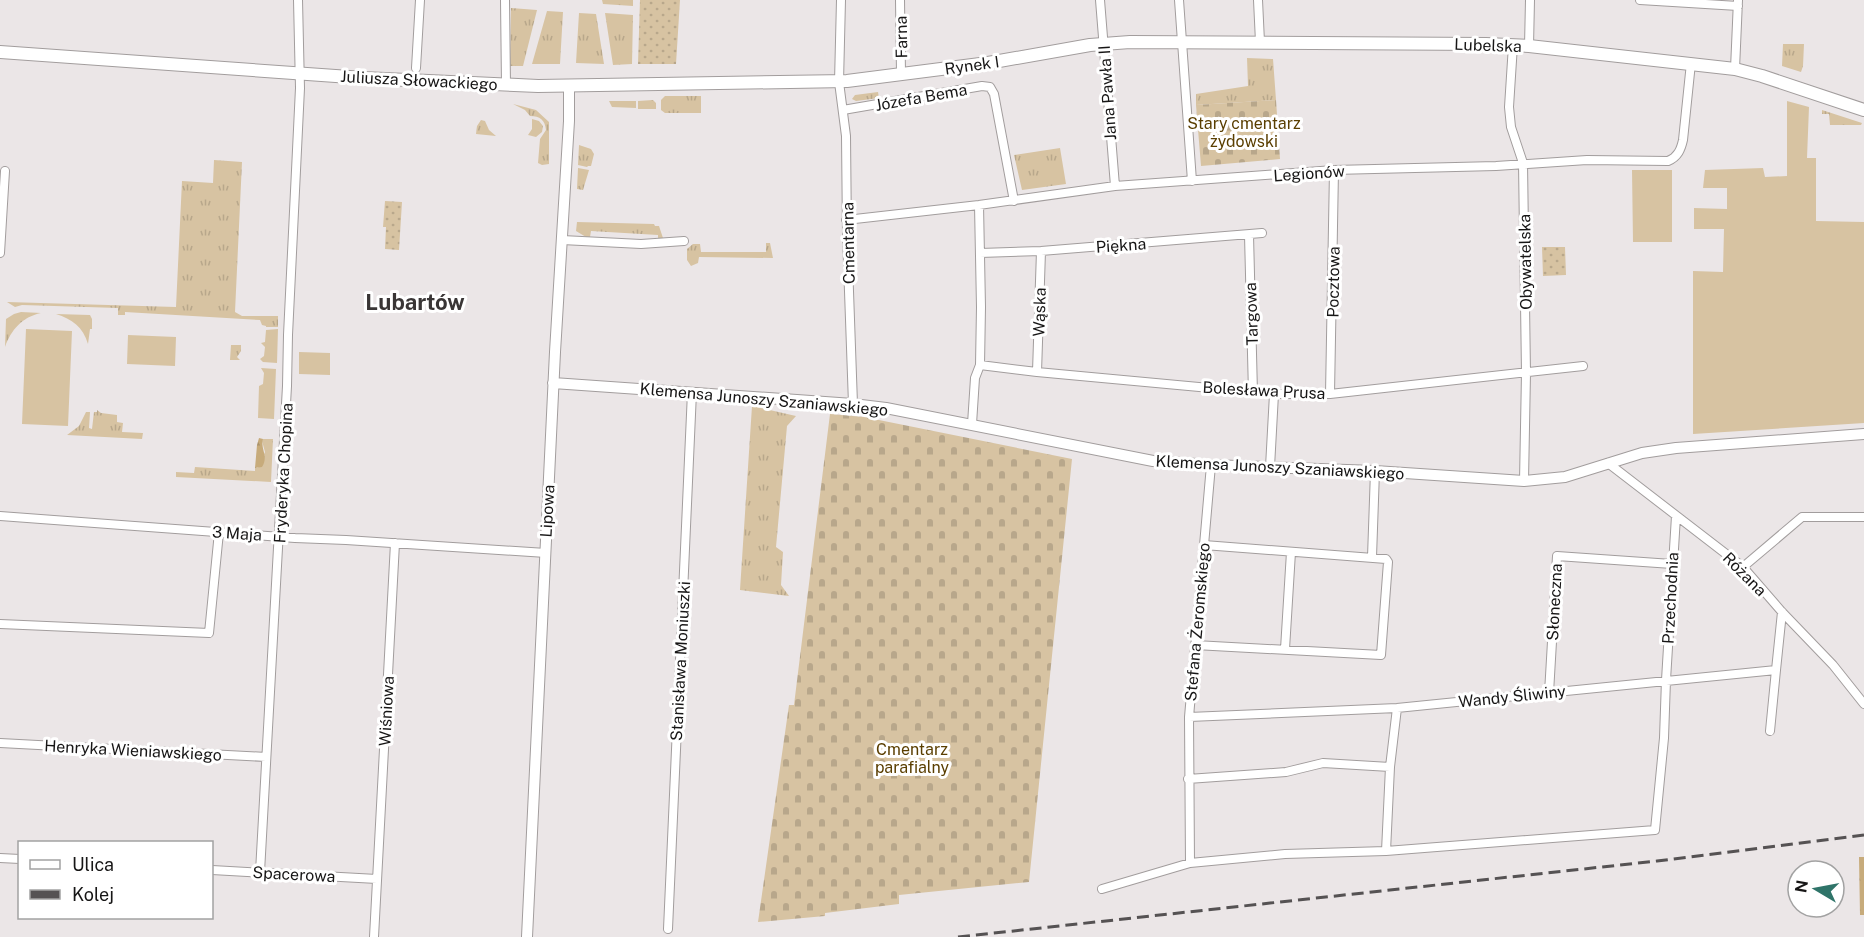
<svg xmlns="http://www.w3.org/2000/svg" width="1864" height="937" font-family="'Public Sans',sans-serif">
<defs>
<pattern id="grass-tufts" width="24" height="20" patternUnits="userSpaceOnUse" patternTransform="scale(1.5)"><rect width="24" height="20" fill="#d7c3a2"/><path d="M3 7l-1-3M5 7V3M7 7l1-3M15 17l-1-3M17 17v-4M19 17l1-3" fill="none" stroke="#b8a78b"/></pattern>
<pattern id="forest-firs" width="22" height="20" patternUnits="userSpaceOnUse" patternTransform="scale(1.5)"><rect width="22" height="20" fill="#c7ab7b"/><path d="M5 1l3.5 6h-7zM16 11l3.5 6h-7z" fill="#aa926a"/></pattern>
<pattern id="cemetery-stones" width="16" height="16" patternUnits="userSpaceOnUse" patternTransform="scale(1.5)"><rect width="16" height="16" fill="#d7c3a2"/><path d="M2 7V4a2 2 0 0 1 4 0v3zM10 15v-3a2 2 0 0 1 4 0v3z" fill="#b8a78b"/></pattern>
<pattern id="park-dots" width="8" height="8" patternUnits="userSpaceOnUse" patternTransform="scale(1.5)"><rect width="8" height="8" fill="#d7c3a2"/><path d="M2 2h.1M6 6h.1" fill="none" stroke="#b8a78b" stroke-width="1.8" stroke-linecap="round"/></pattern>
</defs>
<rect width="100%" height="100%" fill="#ebe6e7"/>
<!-- grass -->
<path fill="url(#grass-tufts)" d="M602 0H633V6L603 4Z
M511 8 537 10 523 66H510Z
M547 11 563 12 560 64H532Z
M579 13 596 14 604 64 576 63Z
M605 13 633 15 632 64 613 65Z
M1783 44H1804L1803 66 1801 72 1782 66Z
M1247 58 1273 59 1276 100 1196 105V94L1248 86Z
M878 92 879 98 856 101 852 99 855 95Z
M665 96H701V113H665L661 110V100Z
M653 100 656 103V109H638V101Z
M609 101H636V108L612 107Z
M513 104 536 110 549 122V164L542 165 538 163 540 139 546 130C545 120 540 116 530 116L525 110Z
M1822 110 1862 123 1861 125H1830L1829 114H1822Z
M532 119 539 121 543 126 542 132 536 137 528 135 532 129Z
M481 120 485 121 489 130 496 136 476 134 477 126Z
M579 145 591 149 594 154 591 166H588L587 167 578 165Z
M1060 148 1066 184 1022 190 1014 155Z
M214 160 242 162 235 312 242 316H278V327H266V326L262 325 260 320 125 312V315H118V308L22 305 15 307 7 302 176 307 182 181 213 183Z
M578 168 589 170 583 190 577 189Z
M577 222 654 224 655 226H659L664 241H658V235L591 231 590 237H586L576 231Z
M766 243H770L773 258 699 257 698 263 691 266 687 260V249L693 244H700L701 252H766Z
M21 312 41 313C22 317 11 330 5 347L6 319 14 314Z
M56 314 90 315 92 319V329H90L88 344C83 327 72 319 56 314Z
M231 345H241V351L237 357 240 360H230Z
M752 406 796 416 787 426 776 547 783 552 781 585 789 596 740 590Z
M97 410 101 413 117 415V422L123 423 122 432 143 433 142 439 67 435 79 426 86 412H90L89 428 92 429 94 412H97Z
M263 439H273L271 482 176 477V472L194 473 195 467 255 471V468H258L265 452 262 441Z"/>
<!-- forest -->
<path fill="url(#forest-firs)" d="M259 438 263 439C260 449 269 456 262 467L255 468 257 445Z
M1859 857H1864V915H1860Z"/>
<!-- cemetery -->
<path fill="url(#cemetery-stones)" d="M1276 100 1280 159 1201 166 1196 105Z
M830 414 864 417 1072 459 1029 882 899 895V904L825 913V916L758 922 789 705H794Z"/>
<!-- park -->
<path fill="url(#park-dots)" d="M640 0H680L676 64H638Z
M385 201 402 202 399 250 385 249 386 227H383Z
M1542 247H1565L1566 275 1543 276Z"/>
<!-- garden -->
<path fill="#d7c3a2" d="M1787 101 1809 107 1807 158H1816V221L1864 222V423L1693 434V271L1723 272 1724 229H1694V208L1727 209V188H1703L1705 170 1763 168 1765 177 1787 176Z
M1632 170H1672V242H1633Z
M26 329 72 331 68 426 22 424Z
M278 329 277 363 263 362 260 359 264 356 265 347 261 343 265 342 266 330Z
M128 335 176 337 175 366 127 364Z
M299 352 330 353V375L299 374Z
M261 368 276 369 274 419 258 418 259 386 263 384 264 373Z"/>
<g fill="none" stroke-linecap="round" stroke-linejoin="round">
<defs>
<path id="minor" d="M505 0 506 85
M841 0 839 82 846 136 847 235 853 404
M900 0 901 73
M1100 0 1115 186
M1179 0 1192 181
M1258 0 1260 42
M1640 0 1738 6
M1513 45 1509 107 1511 127 1523 163 1526 373 1524 481
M1529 46 1530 0
M416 68 420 0
M1735 69 1738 0
M843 110 982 86 990 87 994 94 1014 201
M846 220 979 205 1115 186 1334 170 1496 166 1587 160 1668 161C1678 157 1681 149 1683 140L1691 63
M1249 235 1253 393
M562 240 641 244 684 241
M0 253 5 171
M980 253 1041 251 1262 233
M980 365 1037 372 1274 394H1330L1583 366
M1037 372 1041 251
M1330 394 1334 170
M972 424 975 378 980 365 981 307 979 205
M1608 463 1743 567 1782 612 1833 665 1864 704
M1270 467 1274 394
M0 516 295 538 346 540 546 553
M1372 557 1375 471
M1743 567 1802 517H1864
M0 624 209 633 219 532
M1195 645 1381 655 1388 562 1386 559 1204 545
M1285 649 1291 552
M1549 693 1557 556 1672 564
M1189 717 1397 708 1776 670 1782 612
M1770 731 1776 670
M0 743 266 757
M1188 779 1286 772 1323 763 1390 767
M1386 851 1390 767 1397 708
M0 858 20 859
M1190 863 1189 717 1211 465
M212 870 377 879
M260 872 287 386 288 335 300 88 298 0
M1102 889 1190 863 1285 854 1386 851 1655 830 1664 738 1666 680 1676 516
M668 929 692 392
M374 937 395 543"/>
<path id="tertiary" d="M553 383 853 404 886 408 1153 461 1211 465 1375 471 1524 481 1565 477 1642 453 1676 448 1864 434
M527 937 555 352 569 121V86"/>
<path id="secondary" d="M0 52 364 78 538 86 847 81 988 63 1090 45 1130 42 1486 44 1529 46 1735 69 1762 76 1864 110"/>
</defs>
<!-- minor casing -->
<use href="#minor" stroke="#a29d9d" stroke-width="10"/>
<!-- tertiary casing -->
<use href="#tertiary" stroke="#a29d9d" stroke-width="12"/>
<!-- secondary casing -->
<use href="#secondary" stroke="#a29d9d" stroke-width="14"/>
<!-- minor -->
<use href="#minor" stroke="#fff" stroke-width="8"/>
<!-- tertiary -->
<use href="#tertiary" stroke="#fff" stroke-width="10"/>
<!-- secondary -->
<use href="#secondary" stroke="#fff" stroke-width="12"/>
<!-- rail -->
<path stroke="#555253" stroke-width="3" stroke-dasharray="12 6" stroke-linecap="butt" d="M958 937 1657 861 1864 835"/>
</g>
<g text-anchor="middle" stroke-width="6" stroke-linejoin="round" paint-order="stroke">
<!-- street labels -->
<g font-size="16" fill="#171616" stroke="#fff">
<text transform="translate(901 37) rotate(-91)" y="6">Farna</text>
<text transform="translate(1488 45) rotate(2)" y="6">Lubelska</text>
<text transform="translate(972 65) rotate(-8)" y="6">Rynek I</text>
<text transform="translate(419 80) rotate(3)" y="6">Juliusza Słowackiego</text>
<text transform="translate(1107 93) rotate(-94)" y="6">Jana Pawła II</text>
<text transform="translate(921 97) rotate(-10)" y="6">Józefa Bema</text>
<text transform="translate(1309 173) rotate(-4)" y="6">Legionów</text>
<text transform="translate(848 243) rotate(-91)" y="6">Cmentarna</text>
<text transform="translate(1121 245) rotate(-4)" y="6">Piękna</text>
<text transform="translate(1525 262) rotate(-91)" y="6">Obywatelska</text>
<text transform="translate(1333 282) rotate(-89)" y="6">Pocztowa</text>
<text transform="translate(1039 312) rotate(-88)" y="6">Wąska</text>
<text transform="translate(1251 314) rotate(-92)" y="6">Targowa</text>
<text transform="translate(1264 390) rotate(3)" y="6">Bolesława Prusa</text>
<text transform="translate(764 399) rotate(5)" y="6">Klemensa Junoszy Szaniawskiego</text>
<text transform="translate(1280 467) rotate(3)" y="6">Klemensa Junoszy Szaniawskiego</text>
<text transform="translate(283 473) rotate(-87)" y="6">Fryderyka Chopina</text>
<text transform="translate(547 511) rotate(-87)" y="6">Lipowa</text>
<text transform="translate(237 533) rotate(4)" y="6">3 Maja</text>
<text transform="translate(1745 574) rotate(45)" y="6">Różana</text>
<text transform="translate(1670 598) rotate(-87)" y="6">Przechodnia</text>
<text transform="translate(1554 602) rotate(-87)" y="6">Słoneczna</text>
<text transform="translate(1197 622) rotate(-85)" y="6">Stefana Żeromskiego</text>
<text transform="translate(680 661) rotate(-87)" y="6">Stanisława Moniuszki</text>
<text transform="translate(1512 696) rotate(-6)" y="6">Wandy Śliwiny</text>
<text transform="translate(386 711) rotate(-87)" y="6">Wiśniowa</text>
<text transform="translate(133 750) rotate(3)" y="6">Henryka Wieniawskiego</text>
<text transform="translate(294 874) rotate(3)" y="6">Spacerowa</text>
</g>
<!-- park labels -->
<g font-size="16" fill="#5a3e00" stroke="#fff">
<text x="1244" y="129">Stary cmentarz<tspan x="1244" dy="18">żydowski</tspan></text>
<text x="912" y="755">Cmentarz<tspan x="912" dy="18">parafialny</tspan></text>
</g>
<!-- district labels -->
<g font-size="22" font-weight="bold" fill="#393535" stroke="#fff">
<text x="415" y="310">Lubartów</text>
</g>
</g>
<!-- legend -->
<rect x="18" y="841" width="195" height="78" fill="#ffffff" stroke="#a2a2a2" stroke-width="1.5"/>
<rect x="30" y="860" width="30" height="9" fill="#ffffff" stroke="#a2a2a2" stroke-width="1.5"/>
<text x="72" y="871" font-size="18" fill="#171616">Ulica</text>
<rect x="30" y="890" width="30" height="9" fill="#555253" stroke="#a2a2a2" stroke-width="1.5"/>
<text x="72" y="901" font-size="18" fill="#171616">Kolej</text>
<!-- north arrow -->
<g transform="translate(1816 889) rotate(280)"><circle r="28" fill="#ffffff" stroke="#a2a2a2" stroke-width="1.5"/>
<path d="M0-4.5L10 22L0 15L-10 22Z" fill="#2f7469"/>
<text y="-9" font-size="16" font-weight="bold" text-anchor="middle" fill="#171616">N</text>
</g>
</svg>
